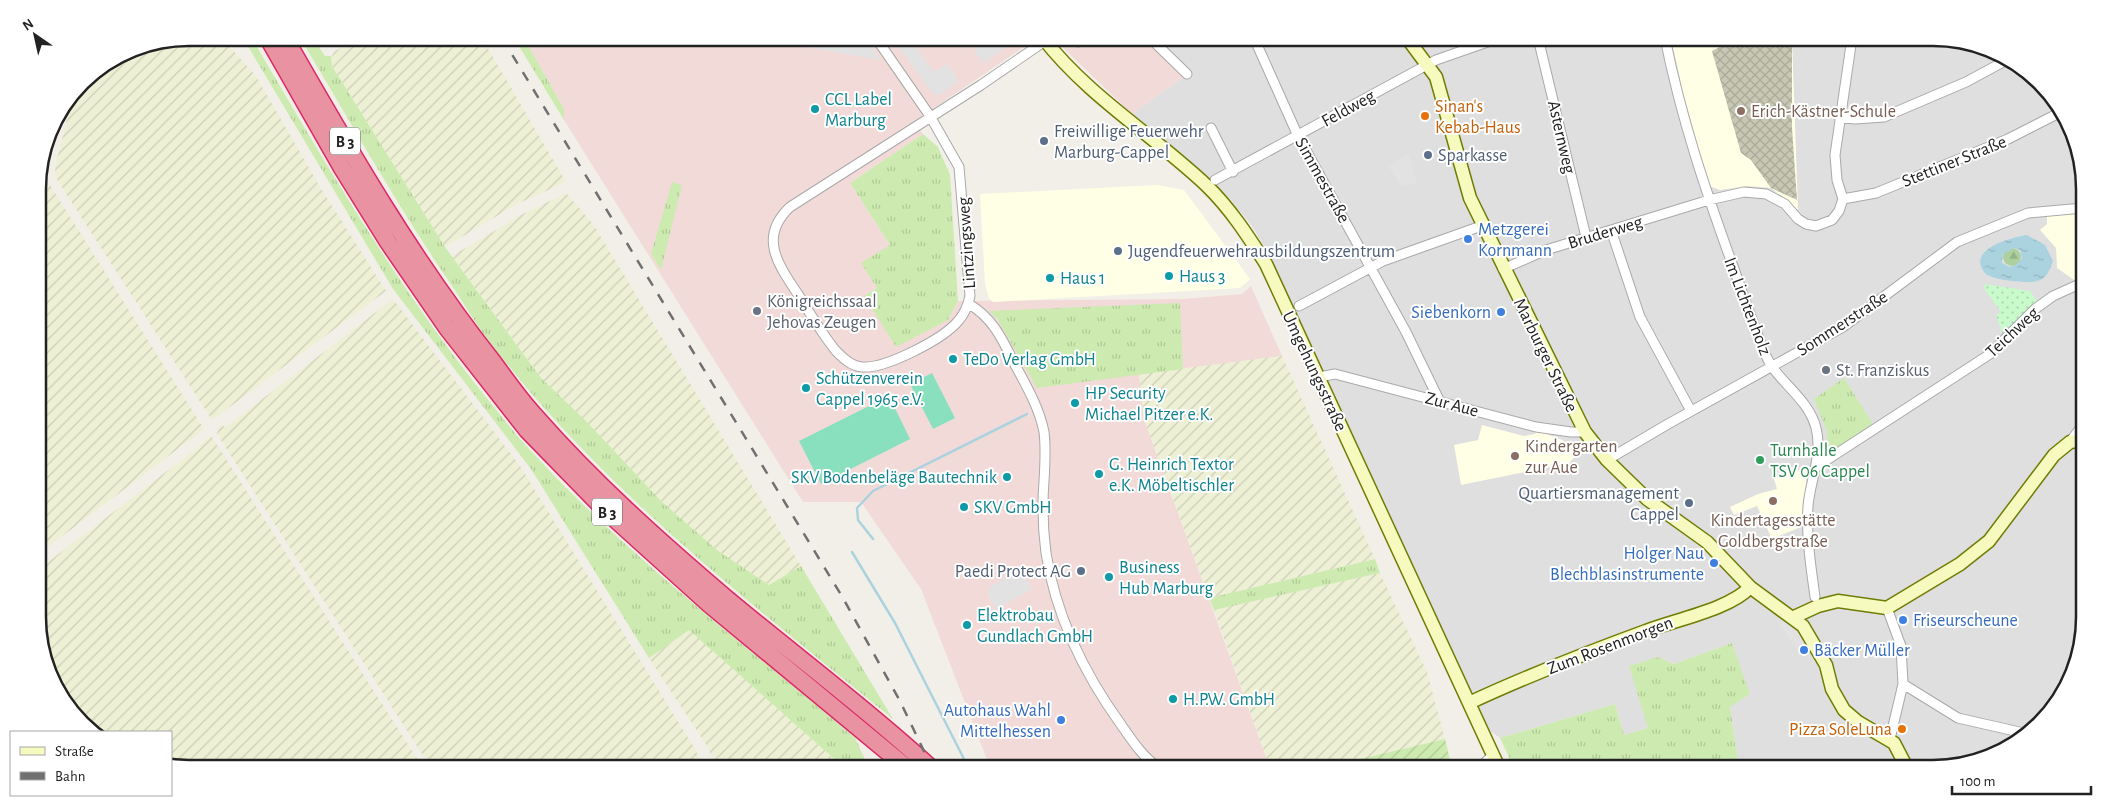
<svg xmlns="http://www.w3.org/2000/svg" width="2122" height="806" font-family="'Alegreya Sans',sans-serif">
<defs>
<pattern id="construction-cross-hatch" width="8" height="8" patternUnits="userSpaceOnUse" patternTransform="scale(1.25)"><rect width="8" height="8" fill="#c7c7b4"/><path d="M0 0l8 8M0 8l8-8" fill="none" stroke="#abab9a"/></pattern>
<pattern id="farmland-furrows" width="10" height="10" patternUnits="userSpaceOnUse" patternTransform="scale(1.25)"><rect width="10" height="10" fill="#eef0d5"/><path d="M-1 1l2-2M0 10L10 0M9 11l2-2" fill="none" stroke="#ccceb7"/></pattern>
<pattern id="grass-tufts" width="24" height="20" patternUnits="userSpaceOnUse" patternTransform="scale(1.25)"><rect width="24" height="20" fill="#cdebb0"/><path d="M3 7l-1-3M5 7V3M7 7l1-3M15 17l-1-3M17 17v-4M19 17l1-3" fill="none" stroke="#b0c997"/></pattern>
<pattern id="forest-firs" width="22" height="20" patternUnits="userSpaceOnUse" patternTransform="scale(1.25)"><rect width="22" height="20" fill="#add19e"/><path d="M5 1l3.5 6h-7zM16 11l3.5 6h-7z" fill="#95b388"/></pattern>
<pattern id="park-dots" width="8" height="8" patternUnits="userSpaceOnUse" patternTransform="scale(1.25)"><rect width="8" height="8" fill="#c8facc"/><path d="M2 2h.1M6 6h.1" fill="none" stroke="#acd6af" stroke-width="1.8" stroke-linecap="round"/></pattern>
<pattern id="garden-furrows" width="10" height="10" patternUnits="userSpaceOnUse" patternTransform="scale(1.25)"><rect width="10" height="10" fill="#cdebb0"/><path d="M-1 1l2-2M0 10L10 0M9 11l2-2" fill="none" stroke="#b0c997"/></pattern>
<pattern id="water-ripples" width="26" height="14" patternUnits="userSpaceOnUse" patternTransform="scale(1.25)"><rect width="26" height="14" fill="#aad3df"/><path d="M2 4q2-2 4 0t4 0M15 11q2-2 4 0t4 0" fill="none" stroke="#92b5bf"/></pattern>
</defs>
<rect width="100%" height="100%" fill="#f2efe9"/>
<!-- residential -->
<path fill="#e0dfdf" d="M1148 38H1933L1981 45 2047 89 2073 131 2083 169 2084 617 2077 665 2059 701 2025 737 1982 760 1943 768H1739L1730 707 1732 643 1674 664 1658 657 1648 728 1624 735 1615 704 1500 738 1489 730 1470 695 1268 253 1252 226 1230 199 1197 167 1132 114 1185 76Z"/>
<!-- commercial -->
<path fill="#f2dad9" d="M524 38H1037L915 121 923 134 850 183 890 245 877 288 864 296 948 320 958 301 1183 299 1242 294 1251 286 1282 356 1139 375 1145 422 1270 768H995L989 765 921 589 861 502H803L564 120V109Z
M1053 38H1148L1185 76 1132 114Z"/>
<!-- education -->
<path fill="#ffffe5" d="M1671 38H1792L1798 210 1771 188 1748 186 1720 190 1709 186 1684 96Z
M1157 185 1184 190 1250 279 1246 283 1240 288 1223 289 993 302 989 298 985 284 980 194Z
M2083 211V279L2077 282 2057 268 2056 248 2040 230 2047 224V214Z
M1482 425 1524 436 1535 434 1536 430 1560 439 1581 450 1569 463 1461 485 1454 445 1478 440Z
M1797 470H1807L1803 526 1772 539 1757 506 1734 515 1730 507 1758 494 1777 489 1773 476Z"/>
<!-- construction -->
<path fill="url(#construction-cross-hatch)" d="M1722 38H1792V128L1797 200 1771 188 1751 160 1741 153 1712 51 1723 45Z"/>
<!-- farmland -->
<path fill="url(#farmland-furrows)" d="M189 38H222L256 76 320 187 386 291 212 420 56 178 55 167 73 95 89 75 131 49Z
M356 38H482L566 182 517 204 445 247 332 66 330 60 334 52Z
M46 185H50L204 429 40 553 38 199Z
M566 193 593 224 801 566 769 585 717 551 662 502 586 421 541 378 452 256 521 215Z
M393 299 520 466 695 749 704 768H431L217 434 219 425 226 427Z
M1282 356 1375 559 1209 598 1145 422 1139 374Z
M209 437H212L423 768H189L171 766V732H98L89 726 54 675 40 646V568L196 449Z
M1380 573 1427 672 1445 739 1322 768H1270L1214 610Z
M689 629 841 765 853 768H717L707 746 649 658Z"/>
<!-- grass -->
<path fill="url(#grass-tufts)" d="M243 38H251L253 40C325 163 396 285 485 396 500 414 514 433 530 450 628 557 745 644 855 738L869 768H853L841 765 689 630 649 658 531 469 393 289Z
M300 38H313L325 56H331L332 66 445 247 541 378 586 421 662 502 717 550 769 585 801 566 893 719C750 603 602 489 489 341 474 322 462 300 448 280 395 202 349 119 300 38Z
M514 38H524L564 109V120Z
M923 134 938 147 950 175 958 301 948 320 896 347 864 296 877 288 861 263 890 245 850 183Z
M672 182 682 185 661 270 651 254Z
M1180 303 1183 369 1037 388 998 320 989 311Z
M1844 378 1875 427 1827 458V431L1814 399Z
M1375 559 1380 573 1214 610 1209 598Z
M1732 643 1750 694 1730 707 1739 768H1514L1500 738 1615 704 1624 735 1648 728 1629 666 1658 657 1674 664Z"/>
<!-- forest -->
<path fill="url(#forest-firs)" d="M2003 257a9 9 0 1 1 18 0a9 9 0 1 1-18 0Z"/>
<!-- park -->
<path fill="url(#park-dots)" d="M1985 284 2030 291 2037 301 2003 335 1996 315 2001 312 1984 288Z"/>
<!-- garden -->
<path fill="url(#garden-furrows)" d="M1445 739 1452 768H1322Z"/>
<!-- pitch -->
<path fill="#88e0be" d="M932 373 955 418 933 429 910 384Z
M889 396 910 439 821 484 799 441Z"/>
<!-- parking -->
<path fill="#e2e2e2" d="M751 38H866L881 60Z
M892 38H909L934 72 947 64 959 81 941 94H933Z
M972 38H1008L1009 39 1003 49 983 63 976 53Z
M1409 153 1417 183 1402 187 1388 166Z
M1021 570 1032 589 996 609 988 595 989 587Z
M1784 619 1806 641 1796 648 1778 624Z"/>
<!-- water -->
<path fill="url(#water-ripples)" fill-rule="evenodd" d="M2027 235 2045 245 2053 261C2050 269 2047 279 2037 281 2029 284 1990 280 1985 273 1965 249 2013 237 2027 235ZM2014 248 2020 250 2022 258 2017 264 2010 267 2002 263 2003 254Z"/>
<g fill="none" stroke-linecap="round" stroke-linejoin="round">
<!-- stream -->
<path stroke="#aad3df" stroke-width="2.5" d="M43 161 56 118
M873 539 858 520 857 508 873 491 1027 414
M852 552 895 623 966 763 972 768"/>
<defs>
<path id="street" d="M876 38 930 116 959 167 970 296C968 305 965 313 959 320 944 339 885 369 862 367 851 366 843 358 836 351 823 335 812 317 801 299 781 268 756 239 790 207L981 85 1045 41
M1074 38 1078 42
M1150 38 1187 74
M1254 38 1298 136 1406 332 1439 400
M1538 38 1586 237
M1665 38C1681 118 1706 192 1734 269 1744 297 1754 326 1765 354 1777 382 1808 397 1816 428 1823 454 1810 481 1808 506 1806 537 1811 567 1815 597
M1840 117 1855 119 1884 117 1966 82 2005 61
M1211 128 1233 172
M1215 180 1436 60 1499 38
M1843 199 1876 193 2008 139 2061 112
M1611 230 1640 317 1691 411
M1503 269 1546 250 1709 200 1744 192 1766 194 1785 204 1798 219 1806 224 1816 226 1832 220 1839 211 1843 199 1837 180 1835 155 1852 38
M969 304C991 317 1001 336 1012 359 1024 382 1039 406 1044 432 1046 448 1045 465 1044 481 1042 506 1043 530 1046 553 1056 617 1085 675 1122 726 1133 742 1143 757 1159 768
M1299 306 1383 261 1484 225
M1319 377 1335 374 1536 427 1571 432H1585
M2070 442 2084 423
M1607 460 1668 424 1843 327 1957 242 2028 213 2083 208
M1816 467 1990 354 2035 309 2053 296 2084 282
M1887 608 1901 646 1903 684 1890 739
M1903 684 1958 718 2028 734
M2024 732 2036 726
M1479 768 1493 755"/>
<path id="secondary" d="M1043 38C1088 96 1153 135 1206 185 1230 208 1248 236 1266 264L1499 768
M1407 38 1436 77 1470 198 1585 432 1607 460 1647 499 1707 542 1750 587 1803 626 1826 665 1832 689 1844 710 1858 722 1894 743 1907 768
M1794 617 1818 606 1838 601 1887 608 1960 564 1989 541 2054 455 2070 442 2084 440
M1469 703C1527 676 1586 653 1646 631 1674 620 1731 609 1750 587"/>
<path id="highway" d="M268 38 342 168 388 242 447 328 527 430 606 511 709 604 907 768
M285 38C349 150 413 261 493 362 507 381 520 400 536 417 593 482 659 541 726 598 794 655 866 708 931 768"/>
</defs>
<!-- street casing -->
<use href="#street" stroke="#a9a9a9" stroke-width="11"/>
<!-- secondary casing -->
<use href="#secondary" stroke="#707d05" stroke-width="15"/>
<!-- highway casing -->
<use href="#highway" stroke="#dc2a67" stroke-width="19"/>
<!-- street -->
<use href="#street" stroke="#fff" stroke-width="9"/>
<!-- secondary -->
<use href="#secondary" stroke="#f7fabf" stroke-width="12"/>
<!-- highway -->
<use href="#highway" stroke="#e892a2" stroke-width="16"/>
<!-- rail -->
<path stroke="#707070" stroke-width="2.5" stroke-dasharray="10 10" stroke-linecap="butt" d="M502 38 843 598 900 701 932 768"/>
</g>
<!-- markers -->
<g fill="#0f9aa8" stroke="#fff" stroke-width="2">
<circle cx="815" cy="109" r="5"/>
<circle cx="1169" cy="276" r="5"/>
<circle cx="1050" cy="278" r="5"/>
<circle cx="953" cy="359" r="5"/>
<circle cx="806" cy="388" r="5"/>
<circle cx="1075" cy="403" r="5"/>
<circle cx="1099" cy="474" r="5"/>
<circle cx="1007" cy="477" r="5"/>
<circle cx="964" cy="507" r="5"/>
<circle cx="1109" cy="577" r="5"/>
<circle cx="967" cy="625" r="5"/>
<circle cx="1173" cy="699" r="5"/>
</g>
<g fill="#8d6e63" stroke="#fff" stroke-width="2">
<circle cx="1741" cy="111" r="5"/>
<circle cx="1515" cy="456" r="5"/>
<circle cx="1773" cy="501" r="5"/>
</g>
<g fill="#e8710a" stroke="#fff" stroke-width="2">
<circle cx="1425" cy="116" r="5"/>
<circle cx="1902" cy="729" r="5"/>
</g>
<g fill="#5c6f8a" stroke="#fff" stroke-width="2">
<circle cx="1044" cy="141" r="5"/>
<circle cx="1428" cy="155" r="5"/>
<circle cx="1118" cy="251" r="5"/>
<circle cx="1689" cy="503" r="5"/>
<circle cx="1081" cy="571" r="5"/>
</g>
<g fill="#3f7fe0" stroke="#fff" stroke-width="2">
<circle cx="1468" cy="239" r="5"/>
<circle cx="1501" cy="312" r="5"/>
<circle cx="1714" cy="563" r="5"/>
<circle cx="1903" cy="620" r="5"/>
<circle cx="1804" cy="650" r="5"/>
<circle cx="1061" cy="720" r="5"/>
</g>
<g fill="#6b7280" stroke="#fff" stroke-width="2">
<circle cx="757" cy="311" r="5"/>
<circle cx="1826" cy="370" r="5"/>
</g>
<circle fill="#2e9e5b" stroke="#fff" stroke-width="2" cx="1760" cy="460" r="5"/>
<g text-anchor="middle" stroke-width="4" stroke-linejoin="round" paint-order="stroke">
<!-- shield labels -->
<g fill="#fff" stroke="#646464" stroke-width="1">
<rect x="330" y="127.5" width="30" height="27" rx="4"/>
<rect x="592" y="498.5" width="30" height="27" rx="4"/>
</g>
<g font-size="16" font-weight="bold" fill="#222">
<text x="345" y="147">B 3</text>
<text x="607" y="518">B 3</text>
</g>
<!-- culture labels -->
<g font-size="18" fill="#0d838f" stroke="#fff" text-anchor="start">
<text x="825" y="105">CCL Label<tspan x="825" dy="21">Marburg</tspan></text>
<text x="1179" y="282">Haus 3</text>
<text x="1060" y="284">Haus 1</text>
<text x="963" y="365">TeDo Verlag GmbH</text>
<text x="816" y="384">Schützenverein<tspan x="816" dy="21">Cappel 1965 e.V.</tspan></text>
<text x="1085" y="399">HP Security<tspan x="1085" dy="21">Michael Pitzer e.K.</tspan></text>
<text x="1109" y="470">G. Heinrich Textor<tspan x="1109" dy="21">e.K. Möbeltischler</tspan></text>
<text x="997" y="483" text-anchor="end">SKV Bodenbeläge Bautechnik</text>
<text x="974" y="513">SKV GmbH</text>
<text x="1119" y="573">Business<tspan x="1119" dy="21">Hub Marburg</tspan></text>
<text x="977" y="621">Elektrobau<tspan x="977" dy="21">Gundlach GmbH</tspan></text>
<text x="1183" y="705">H.P.W. GmbH</text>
</g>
<!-- food labels -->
<g font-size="18" fill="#c56008" stroke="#fff" text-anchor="start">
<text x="1435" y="112">Sinan's<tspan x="1435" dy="21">Kebab-Haus</tspan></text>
<text x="1892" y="735" text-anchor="end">Pizza SoleLuna</text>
</g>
<!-- street labels -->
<g font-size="18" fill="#222" stroke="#fff">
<text transform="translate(1348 108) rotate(-29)" y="6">Feldweg</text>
<text transform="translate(1562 137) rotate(77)" y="6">Asternweg</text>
<text transform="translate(1954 161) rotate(-22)" y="6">Stettiner Straße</text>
<text transform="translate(1323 180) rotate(61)" y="6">Simmestraße</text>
<text transform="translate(1605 232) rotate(-17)" y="6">Bruderweg</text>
<text transform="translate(966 243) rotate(-94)" y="6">Lintzingsweg</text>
<text transform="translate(1748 306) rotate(69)" y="6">Im Lichtenholz</text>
<text transform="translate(1842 323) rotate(-33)" y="6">Sommerstraße</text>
<text transform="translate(2012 332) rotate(-43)" y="6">Teichweg</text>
<text transform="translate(1546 355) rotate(64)" y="6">Marburger Straße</text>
<text transform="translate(1315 371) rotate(65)" y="6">Umgehungsstraße</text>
<text transform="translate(1452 404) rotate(15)" y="6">Zur Aue</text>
<text transform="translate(1610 645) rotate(-21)" y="6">Zum Rosenmorgen</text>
</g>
<!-- education labels -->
<g font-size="18" fill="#785e54" stroke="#fff" text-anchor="start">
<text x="1751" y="117">Erich-Kästner-Schule</text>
<text x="1525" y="452">Kindergarten<tspan x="1525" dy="21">zur Aue</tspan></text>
<text x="1773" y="526" text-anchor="middle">Kindertagesstätte<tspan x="1773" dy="21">Goldbergstraße</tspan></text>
</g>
<!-- service labels -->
<g font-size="18" fill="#4e5e75" stroke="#fff" text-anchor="start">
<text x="1054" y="137">Freiwillige Feuerwehr<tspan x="1054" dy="21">Marburg-Cappel</tspan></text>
<text x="1438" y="161">Sparkasse</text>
<text x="1128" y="257">Jugendfeuerwehrausbildungszentrum</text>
<text x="1679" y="499" text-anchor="end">Quartiersmanagement<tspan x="1679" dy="21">Cappel</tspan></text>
<text x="1071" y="577" text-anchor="end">Paedi Protect AG</text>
</g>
<!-- shop labels -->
<g font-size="18" fill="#366cbe" stroke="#fff" text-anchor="start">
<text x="1478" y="235">Metzgerei<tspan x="1478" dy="21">Kornmann</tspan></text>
<text x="1491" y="318" text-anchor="end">Siebenkorn</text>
<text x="1704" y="559" text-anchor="end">Holger Nau<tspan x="1704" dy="21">Blechblasinstrumente</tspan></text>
<text x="1913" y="626">Friseurscheune</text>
<text x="1814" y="656">Bäcker Müller</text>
<text x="1051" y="716" text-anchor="end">Autohaus Wahl<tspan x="1051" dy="21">Mittelhessen</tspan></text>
</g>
<!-- worship labels -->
<g font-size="18" fill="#5b616d" stroke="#fff" text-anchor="start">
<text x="767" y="307">Königreichssaal<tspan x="767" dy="21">Jehovas Zeugen</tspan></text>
<text x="1836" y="376">St. Franziskus</text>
</g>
<!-- leisure labels -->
<g font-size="18" fill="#27864d" stroke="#fff" text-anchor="start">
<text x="1770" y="456">Turnhalle<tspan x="1770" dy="21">TSV 06 Cappel</tspan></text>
</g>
</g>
<!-- crop -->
<path d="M0 0H2122V806H0ZM189 46H1933A143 143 0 0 1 2076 189V617A143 143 0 0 1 1933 760H189A143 143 0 0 1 46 617V189A143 143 0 0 1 189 46Z" fill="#fff" fill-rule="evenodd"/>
<path fill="none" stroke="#222" stroke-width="2.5" d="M189 46H1933A143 143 0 0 1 2076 189V617A143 143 0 0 1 1933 760H189A143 143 0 0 1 46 617V189A143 143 0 0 1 189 46Z"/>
<!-- legend -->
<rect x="10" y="731" width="162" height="65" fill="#ffffff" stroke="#a7a7a7"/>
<rect x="20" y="747" width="25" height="8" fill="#f7fabf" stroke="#a7a7a7"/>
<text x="55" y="756" font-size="15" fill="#222222">Straße</text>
<rect x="20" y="772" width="25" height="8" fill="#707070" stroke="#a7a7a7"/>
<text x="55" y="781" font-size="15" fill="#222222">Bahn</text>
<!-- north arrow -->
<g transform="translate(35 35) rotate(326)" stroke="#ffffff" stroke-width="4" paint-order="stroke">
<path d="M0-4L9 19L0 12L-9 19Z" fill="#222222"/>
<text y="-8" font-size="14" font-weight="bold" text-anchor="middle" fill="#222222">N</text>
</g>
<!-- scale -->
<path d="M1952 786v8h139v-8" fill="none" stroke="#222222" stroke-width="2.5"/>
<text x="1960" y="786" font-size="15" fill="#222222" stroke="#ffffff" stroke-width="4" paint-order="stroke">100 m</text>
</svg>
